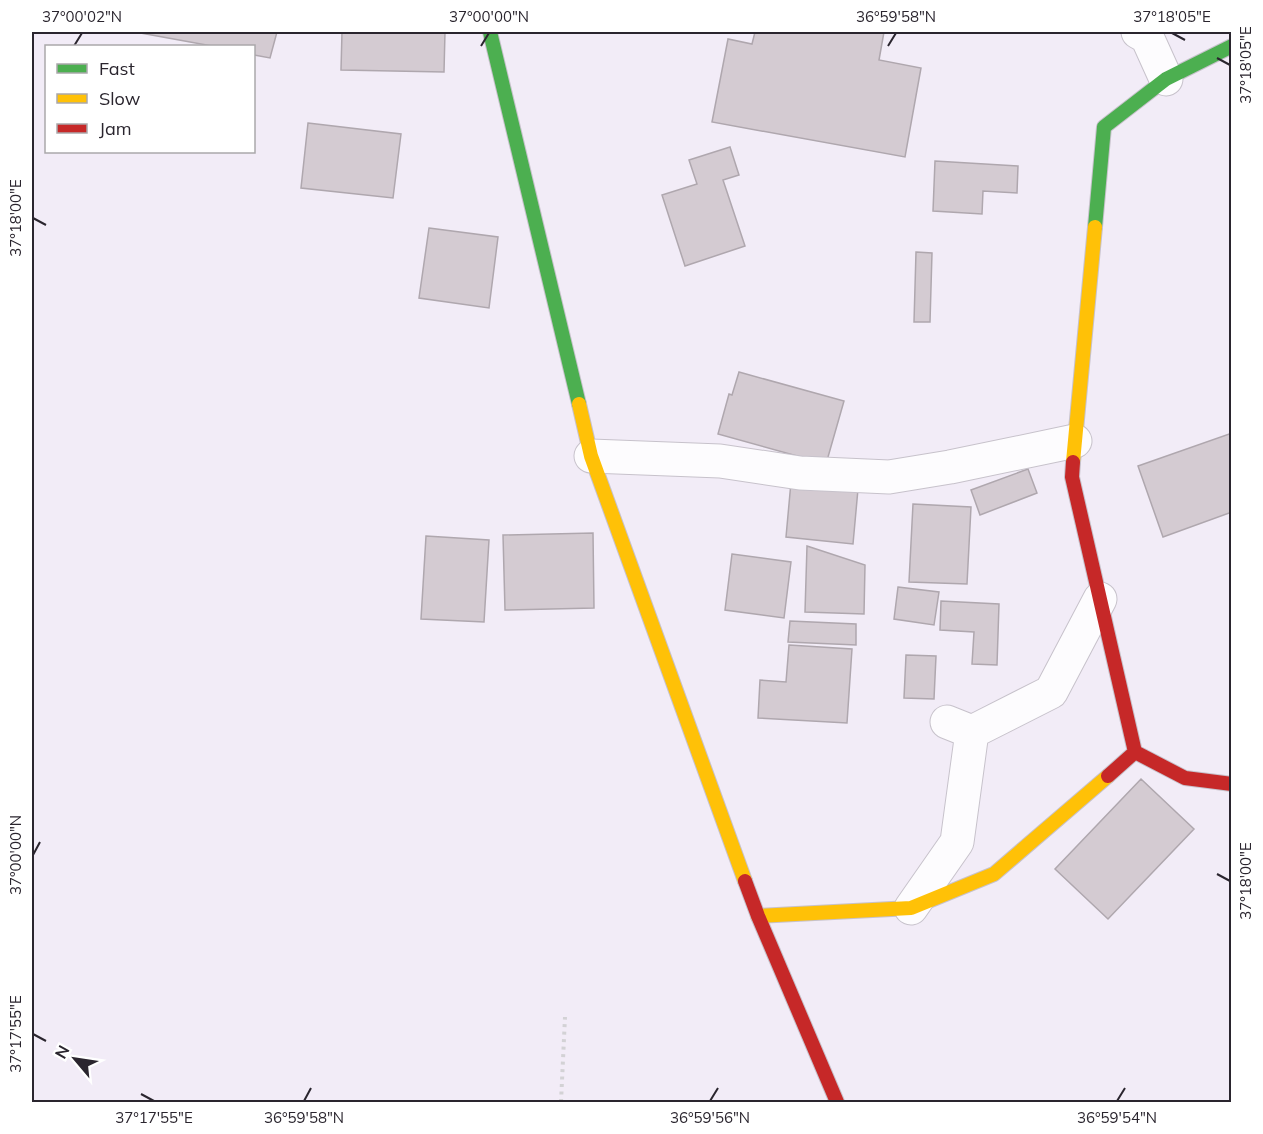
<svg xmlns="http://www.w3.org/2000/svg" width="1263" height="1134" font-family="Mulish,sans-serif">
<rect width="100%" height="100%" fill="#f2ecf7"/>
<!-- building -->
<path fill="#d4cbd2" stroke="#afa7ae" stroke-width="1.5" d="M135 32H277L270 58 254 55V46H212Z
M342 32H445L444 72 341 70Z
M755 32H884L879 60 921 68 905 157 712 122 728 39 752 44Z
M308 123 401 134 393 198 301 188Z
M730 147 739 175 723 180 745 246 685 266 662 195 697 184 689 160Z
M935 161 1018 166 1017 193 983 191 982 214 933 211Z
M429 228 498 237 489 308 419 298Z
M916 252 932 253 930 322H914Z
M739 372 844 401 826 464 718 434 729 394 732 395Z
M1232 433V512L1163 537 1138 466Z
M1028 469 1037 493 980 515 971 490Z
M791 482 858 489 853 544 786 537Z
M913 504 971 507 967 584 909 582Z
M593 533 594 608 505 610 503 535Z
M426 536 489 540 484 622 421 619Z
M807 546 865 565 864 614 805 612Z
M732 554 791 562 784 618 725 610Z
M898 587 939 592 934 625 894 619Z
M941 601 999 604 997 665 972 664 974 632 940 630Z
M790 621 856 624V645L788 642Z
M789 645 852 649 847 723 758 718 760 680 786 682Z
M906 655 936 656 934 699 904 698Z
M1141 779 1194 829 1108 919 1055 869Z"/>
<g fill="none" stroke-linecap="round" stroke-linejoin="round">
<defs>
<path id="street" d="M1138 32 1147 37 1166 79
M591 456 720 461 800 473 889 477 950 467 1075 441
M972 732 1051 692 1100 599
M911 908 957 842 972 732 947 722"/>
<path id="fast" d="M490 32 579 404
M1095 227 1104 127 1166 79 1232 46"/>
<path id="slow" d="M579 404 591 456 745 881
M1073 462 1095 227
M758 916 911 908 994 874 1108 776"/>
<path id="jam" d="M1073 462 1072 477 1135 752
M1108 776 1135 752 1185 778 1232 784
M745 881 758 916 837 1102"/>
</defs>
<!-- street casing -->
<use href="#street" stroke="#c7c2cb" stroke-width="35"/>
<!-- fast casing -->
<use href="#fast" stroke="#c7c2cb" stroke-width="16"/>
<!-- slow casing -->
<use href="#slow" stroke="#c7c2cb" stroke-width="16"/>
<!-- jam casing -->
<use href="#jam" stroke="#c7c2cb" stroke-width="16"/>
<!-- path -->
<path stroke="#d3d2d5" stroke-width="4" stroke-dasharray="3 4.5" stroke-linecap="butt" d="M561 1102 565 1017"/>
<!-- street -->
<use href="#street" stroke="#fdfcfe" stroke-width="33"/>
<!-- fast -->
<use href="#fast" stroke="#4caf50" stroke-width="14"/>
<!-- slow -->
<use href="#slow" stroke="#ffc107" stroke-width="14"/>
<!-- jam -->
<use href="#jam" stroke="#c62828" stroke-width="14"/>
</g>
<!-- ticks -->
<path fill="none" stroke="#2a252e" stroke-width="2" d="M1172 33 1185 40M74 46 82 33M481 46 489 33M888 46 896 33M1217 58 1230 65M33 218 46 225M33 855 40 842M1217 874 1230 881M33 1034 46 1041M141 1094 154 1101M304 1101 311 1088M710 1101 718 1088M1117 1101 1125 1088"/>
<!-- border -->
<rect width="1263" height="1134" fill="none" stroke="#ffffff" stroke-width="66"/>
<!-- legend -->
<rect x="45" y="45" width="210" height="108" fill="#ffffff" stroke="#aaa8ab" stroke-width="1.5"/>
<rect x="57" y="64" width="30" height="9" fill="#4caf50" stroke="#aaa8ab" stroke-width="1.5"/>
<text x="99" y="75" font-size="18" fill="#2a252e">Fast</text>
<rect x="57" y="94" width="30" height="9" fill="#ffc107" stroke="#aaa8ab" stroke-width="1.5"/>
<text x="99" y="105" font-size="18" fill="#2a252e">Slow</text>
<rect x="57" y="124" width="30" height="9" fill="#c62828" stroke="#aaa8ab" stroke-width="1.5"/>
<text x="99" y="135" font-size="18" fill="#2a252e">Jam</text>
<!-- north arrow -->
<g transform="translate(75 1059) rotate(299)" stroke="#ffffff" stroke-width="4.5" paint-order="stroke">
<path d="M0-4.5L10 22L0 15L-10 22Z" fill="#2a252e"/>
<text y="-9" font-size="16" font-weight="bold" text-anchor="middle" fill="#2a252e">N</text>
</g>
<rect x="33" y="33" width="1197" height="1068" fill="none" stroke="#2a252e" stroke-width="2"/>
<g font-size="15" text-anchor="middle" fill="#2a252e">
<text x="82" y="22">37°00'02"N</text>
<text x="489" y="22">37°00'00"N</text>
<text x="896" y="22">36°59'58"N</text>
<text x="1172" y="22">37°18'05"E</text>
<text transform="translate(1246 65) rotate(-90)" y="5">37°18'05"E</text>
<text transform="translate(16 218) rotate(-90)" y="5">37°18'00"E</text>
<text transform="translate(16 855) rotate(-90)" y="5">37°00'00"N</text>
<text transform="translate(1246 881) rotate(-90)" y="5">37°18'00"E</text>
<text transform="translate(16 1034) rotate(-90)" y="5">37°17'55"E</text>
<text x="154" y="1123">37°17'55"E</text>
<text x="304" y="1123">36°59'58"N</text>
<text x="710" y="1123">36°59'56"N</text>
<text x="1117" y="1123">36°59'54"N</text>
</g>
</svg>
